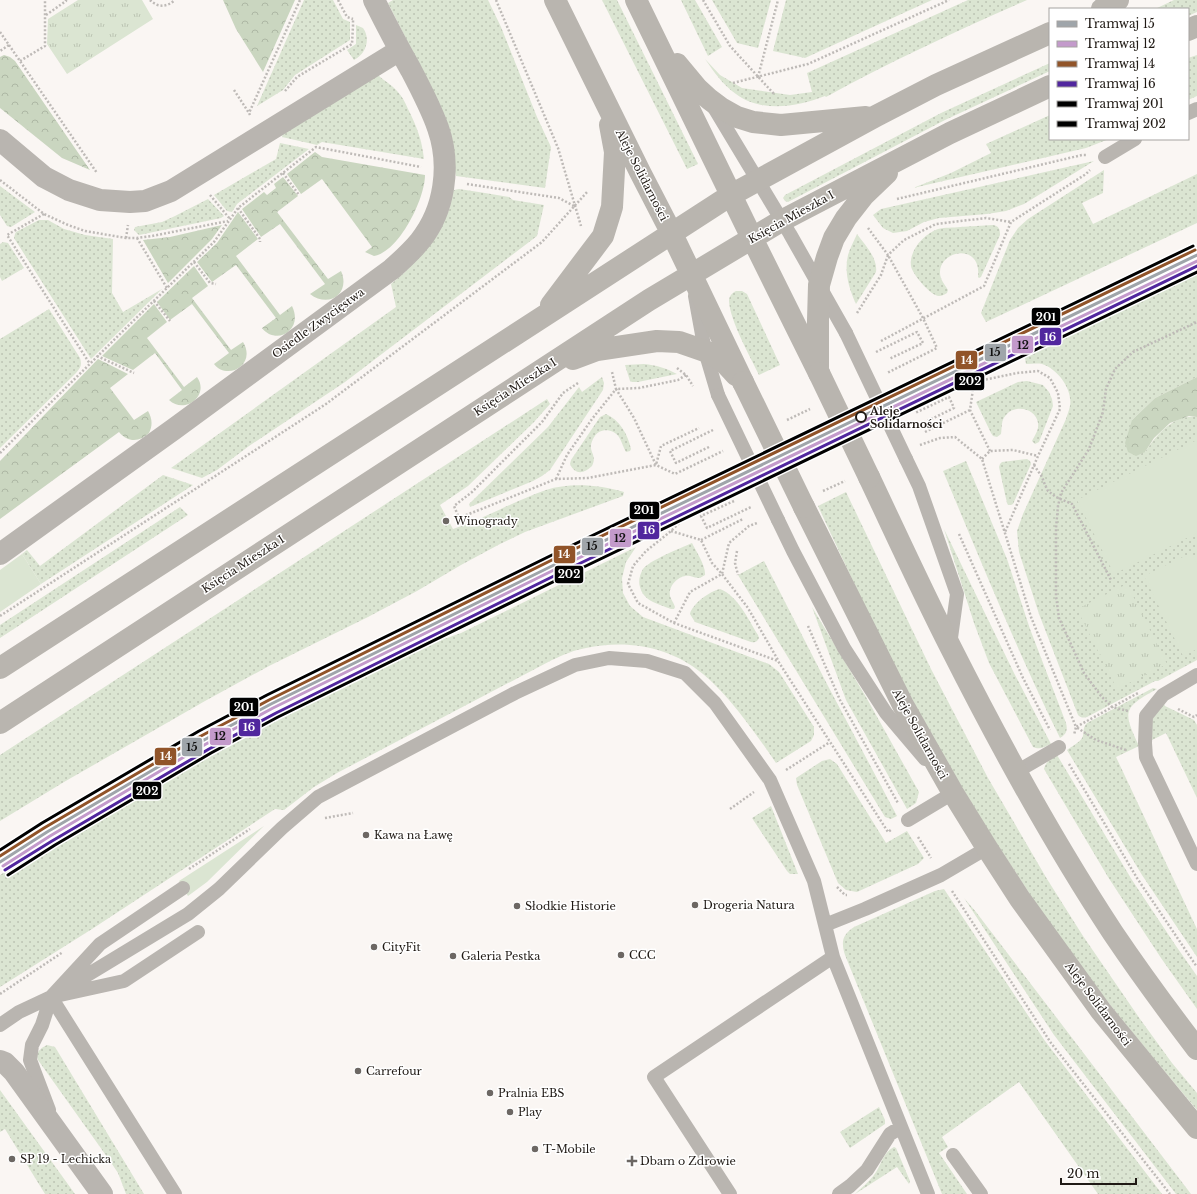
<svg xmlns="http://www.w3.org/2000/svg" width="1197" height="1194" font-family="'Libre Baskerville',serif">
<defs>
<pattern id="grass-dots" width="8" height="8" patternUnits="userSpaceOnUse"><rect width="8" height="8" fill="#dbe5d2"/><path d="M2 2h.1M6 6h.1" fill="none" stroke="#bcc4b3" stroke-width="1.8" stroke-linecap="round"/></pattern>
<pattern id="forest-crowns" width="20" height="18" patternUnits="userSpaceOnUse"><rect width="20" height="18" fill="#cad6c0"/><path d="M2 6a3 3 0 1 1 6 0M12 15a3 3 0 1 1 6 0" fill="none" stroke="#adb7a4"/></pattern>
<pattern id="park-tufts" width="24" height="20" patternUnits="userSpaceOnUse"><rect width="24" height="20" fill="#dbe5d2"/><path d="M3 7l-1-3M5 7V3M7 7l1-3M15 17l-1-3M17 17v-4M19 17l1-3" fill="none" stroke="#bcc4b3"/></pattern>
</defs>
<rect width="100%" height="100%" fill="#faf6f3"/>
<!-- grass -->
<path fill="url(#grass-dots)" d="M304 0H333L343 19 350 22V40L295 75 283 90 257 106Z
M393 0H488L501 27 537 117 551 147 545 188 456 176 441 108 388 3Z
M602 0H617L698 164 687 169Z
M681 0H695L722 47 708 56Z
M712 0H771L758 48 737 43Z
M786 0H932L805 58 773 51Z
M968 0H1027C959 30 891 61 826 97L825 96C798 107 761 113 736 94 723 85 714 72 705 59L720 75 742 88 790 95 812 92 807 73Z
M1174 0H1197V12L1188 16V9H1155Z
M356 25 363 28C371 39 366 54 354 60L347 50 356 44Z
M1197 55V96L1188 100V58Z
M1050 63V71L945 120 788 202 785 201 783 198 785 195 941 113Z
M378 75C383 80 391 84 397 91 402 96 405 102 408 109 417 127 422 140 424 159L322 142 317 145 282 137 283 132Z
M1050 115V139H1109L1086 148 913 188 951 173 991 153 986 144Z
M280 143 309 149 237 204 232 212 227 211 214 195 276 159Z
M1094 161 1024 204 1006 211 987 214 939 218 924 222 907 231 893 233 883 228 873 215 881 209Z
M1104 170 1103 193 1082 203 1093 224 1197 174V223L986 322 981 313 1010 240 1018 228 1028 219Z
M0 186 35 212 11 227 7 226 0 215Z
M459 189 485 193 509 197 513 200 544 205 537 236 345 382 249 446 217 470 202 478 171 468 396 307 391 284 405 272 437 236 449 210 453 191 454 190Z
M208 199 224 216 221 218 139 235 134 230 135 227 162 222 175 216Z
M39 220H48L64 229 85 235 113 239 112 293 123 312 162 289 91 359 14 238 15 234 16 232Z
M993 225C999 226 1000 229 1000 235L981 277 979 278 978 277C982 242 939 250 940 273 940 279 945 285 948 290L947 293C945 294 942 296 939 296 931 296 912 274 911 266 909 250 924 234 938 229 945 227 953 228 960 227 971 226 982 226 993 225Z
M857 234C865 245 878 258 876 272L856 304C849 289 844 272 848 255 850 248 854 241 857 234Z
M3 242 8 243 24 268 2 281 0 277V244Z
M1197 271V377L1155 398 1132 420 1145 452C1157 434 1174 414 1197 417V660L1158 681H1155L1087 717C1083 718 1081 718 1078 715L1039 614 1019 552 1017 531 1023 514 1066 419C1067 415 1069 411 1070 406 1073 390 1058 369 1042 364 1037 363 1031 364 1026 364L1024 352H1029Z
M736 291H742L747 294 780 365 759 375C750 356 730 321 729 301 729 296 732 293 736 291Z
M49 309 80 358C82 365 81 367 76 373L0 448V339Z
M644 364C656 365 666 368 677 374L638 382H632L630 381 625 365Z
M602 377 604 383 603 390 550 470 542 476 533 481 470 507 469 504 548 427 579 387 582 392Z
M1027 381 1043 385 1049 392 1052 399 1053 406 1039 442 1035 444 1032 441C1035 435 1039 430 1038 423 1036 408 1015 404 1006 415 1001 420 1002 427 1001 434L997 437 993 436 991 433 976 402 1018 382Z
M547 399 550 404 534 422 468 486 440 505 453 529C484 519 514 501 546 490 570 482 600 485 624 492L623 496 525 532 500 544 461 565 417 591 368 617 269 666 205 701 64 782 0 821V755Z
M606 414C620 420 628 435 631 449L630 451 626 452C623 447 622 442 619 437 615 431 606 428 599 432 595 434 592 440 591 445 590 453 597 456 592 466 584 474 575 475 570 464L571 460 600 417Z
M1027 459 1030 461 1031 464 1013 504 1011 505H1008L1007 503 999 467 1000 464 1002 462Z
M966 461 1007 559 1030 629 1066 723C1068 731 1066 734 1060 738 1017 651 981 561 943 471Z
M163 475 193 485 41 584 22 554 27 550 40 566Z
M846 492 931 669 988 778 1047 879 1083 936 1140 1019 1172 1063 1197 1093V1110C1152 1056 1106 1002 1064 945 1050 927 1038 907 1026 888 980 820 938 750 901 678 871 621 845 564 818 506Z
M180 507 188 515 0 638V625Z
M944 529 1014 673 1051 744C1044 747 1040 750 1033 747L989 663 974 623Z
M692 543C696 551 706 566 705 575L700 578C696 578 694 577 690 576 680 574 668 585 670 596 671 600 674 603 675 607L674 609H671C664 606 655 604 648 599 644 596 641 592 640 587 638 581 640 574 643 569 650 560 681 548 692 543Z
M636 547 626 562 622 578 623 593 630 606 643 617 769 664 779 672 814 727V735L811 741 776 763C761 741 746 720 729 700 721 691 713 682 703 674 671 647 627 639 586 648 574 650 563 655 552 660L337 773 314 787 284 810 275 809 92 929 0 987V875L28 857 146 785 251 726 314 692 372 665 461 633Z
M764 561 828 686 897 816 891 819 885 817 738 575Z
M720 589C738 596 748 619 758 635L759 638C757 642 755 643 751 642L695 622 690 614C692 604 710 591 720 589Z
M812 607 866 697 919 792 916 803 907 809 846 700Z
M1153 688 1157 689C1122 708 1123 712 1139 746L1116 757 1197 929V957L1142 875 1067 750C1072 746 1081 742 1083 736 1084 730 1083 727 1087 723Z
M1163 702 1165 706 1194 720 1197 725V798L1166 733 1152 740 1151 723 1153 718Z
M1057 755 1132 880 1176 946 1197 976V1009L1161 958 1108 877 1044 769C1046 761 1051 759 1057 755Z
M830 759 837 764 886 843 907 831 924 858 918 864 857 892 846 890 838 883 797 785 796 778 822 761Z
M771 806 798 874H790L787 871 752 818Z
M944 889 1045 1041 1162 1194H1098L1019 1082 942 1137 948 1147 939 1153 967 1194H942L845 955C841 942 842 935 854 927L935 891Z
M964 898 976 912 1191 1194H1176L1054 1035Z
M47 1045 55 1047 144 1194H126L118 1173 110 1161 38 1060C35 1052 41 1048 47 1045Z
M0 1090 75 1194H45L5 1129 0 1132Z
M879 1107 885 1120V1124L850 1148 840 1132Z
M894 1147 896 1148 910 1181 909 1184 897 1167 855 1194C861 1188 869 1182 874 1175 881 1166 883 1152 894 1147Z"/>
<!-- forest -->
<path fill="url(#forest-crowns)" d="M223 0H295L263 72 236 29Z
M4 55 10 57 15 61 90 170 62 158 0 108V57Z
M315 152 322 157 425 175C425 199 399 252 374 256L365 252 372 247 322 179 301 194 287 174Z
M283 177 298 196 277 212 328 279 341 271C351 293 329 309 310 294L325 284 280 224 261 237 242 209 264 192 267 195 276 188 274 184Z
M238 212 258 239 236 256 280 315 292 306C304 330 276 346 262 328L276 318 236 265 212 282 197 262 217 243Z
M222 225 212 239 168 283 143 240 170 237Z
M194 266 208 286 192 298 231 350 243 342C257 365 227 381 214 364L229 353 192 304 170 320 157 302Z
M154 304 167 322 147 338 184 387 197 377C210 395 185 415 169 400L182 390 155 353 133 370 102 356Z
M98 359 128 374 110 388 134 420 148 411C152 418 153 425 149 433 140 442 128 443 119 432L0 519V461Z
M1197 377V417L1189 416 1170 423 1154 438 1145 452 1136 456 1128 452 1125 443 1132 420 1155 398Z"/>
<!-- park -->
<path fill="url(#park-tufts)" d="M78 0H142L153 19 67 74 47 44 48 19Z
M1127 584 1167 664 1117 689 1077 609Z"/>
<!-- garden -->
<path fill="#dbe5d2" d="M1197 440V533L1114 574 1077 500Z
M1191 553 1197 565V649L1183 656 1144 576Z
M22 554 41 584 0 612V570Z
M264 826 207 882 188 896 179 881Z"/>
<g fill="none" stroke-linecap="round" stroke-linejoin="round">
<!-- path -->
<path stroke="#bebab7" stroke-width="2.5" stroke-dasharray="2 2" stroke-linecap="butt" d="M150 0C158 8 167 7 175 0
M338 0 347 17 353 19
M496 0 558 148 581 226
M703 0 730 46 774 94
M46 15 66 1V0
M0 32 9 45 0 51
M9 45 97 173
M20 61 45 46V0
M758 77 778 0
M733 83 808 64 949 0
M234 90 249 113
M285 91 297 77 352 44 353 26V19
M250 115 249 113 300 0
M283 173 299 195
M0 180 44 214 68 225 85 231 126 238H137L152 236 228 221
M467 184 559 198 574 206
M210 195 230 219
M897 199 1082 155H1087
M238 208 260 239V242
M44 214 7 235 90 364
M868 228 888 255 904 240 936 224 986 218 1011 222
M126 238 128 225
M137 238 167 288
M194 262 210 283 216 284
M154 301 170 321
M857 313 881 275 888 255 923 318 937 348 887 373
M881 341 984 286 1011 222 1086 174 1090 170
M876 352 917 332 923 343 889 359
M97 356 134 373
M677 368 686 375 693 386
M686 375 678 380 639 388 616 389 634 418 656 465 675 474 723 451
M974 382 970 410 990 451
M578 383 563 393 542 422 472 492 454 506 459 518 556 479 588 478 656 465 661 446 699 428
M903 406 948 385 974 382 1017 373 1038 371 1050 378 1058 393 1060 409 1038 456 1005 532
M787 420 810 409
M913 428 954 408 949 397 915 413
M925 432 970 410
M920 445 940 438 955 437 982 459 1031 617 1076 727 1074 735
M709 447 676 463 670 451 713 430
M0 453 125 329 214 242 238 208 316 147 421 167
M804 455 826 444
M982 459 990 451 1013 450 1038 456
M1034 465 1042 477 1045 485 1048 491 1056 497 1072 504 1111 580
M556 479 567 455 592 419 616 389 612 372
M740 486 695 508 671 531 646 551 633 566 628 584 638 603 674 623 778 661 888 832 892 829
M823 491 845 481
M734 501 701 516 707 528 751 507
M671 531 701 540 712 563 722 574 748 608 778 660
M959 534 1023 678 1050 730
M701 540 743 519
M737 551 735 563 738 575
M0 616 326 404 542 242 588 191
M674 623 690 592 722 574 729 543 749 526 757 523
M808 626 840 700 898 803
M1178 709 1194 717 1197 715
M1128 711 1112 707 1101 696 1084 673 1059 618 1056 596V528L1058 506 1061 493 1089 449 1103 412 1106 389 1115 369 1133 352 1197 322
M1126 750 1096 740 1076 727 1138 693
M1069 764 1137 878 1197 967
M786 770 830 742
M730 809 754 792
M325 818 353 813
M918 837 931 858
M189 869 250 829
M837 887 845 895H847
M952 891 1051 1043 1170 1194
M0 994 63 952"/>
<!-- lane -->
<path stroke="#b9b5b0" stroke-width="14" d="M713 106 790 234 846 333
M1188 113 1197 109
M1105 157 1135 139
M695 296 705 351 718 395
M906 459 919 486 957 594 950 645
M778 520 793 551 844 648 886 713 925 759
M1197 675 1163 695 1146 716 1145 743 1146 757 1197 864
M1016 772 1059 747
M908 820 953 793 949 787
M825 925 865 909 941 875 987 848
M0 1025 19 1012 51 997 124 981 198 932
M49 1110 30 1060 32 1045 42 1025 51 997 100 944 183 888
M953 1155 981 1194
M175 1194 51 997 188 914 219 889 282 828 318 797 515 693 575 665 609 658 647 661 685 673 715 703 770 780 814 881 833 957 928 1194
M730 1194 654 1077 833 957
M839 1194 850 1186 867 1170 890 1134 901 1127"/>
<!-- street -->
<path stroke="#b9b5b0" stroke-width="22" d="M0 140 44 177 69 190 100 200 130 202 145 201 171 191 400 50
M0 554 174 429 392 269C402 260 412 251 420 241 445 210 451 165 438 128 431 108 421 89 411 70 398 47 386 24 374 0
M0 1061 5 1063 14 1072 102 1194"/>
<!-- secondary -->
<path stroke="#b9b5af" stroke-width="22" d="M555 0 640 172 672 234 743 382
M636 0 752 238 819 373
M1102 9 1118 0
M1188 30 1197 26
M677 64 697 88 709 99 721 108 737 117 753 122 781 125 866 117
M551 305 603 236 612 207 615 152 610 125
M573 359 597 350 657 341 679 342 705 351 724 362 736 375
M818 367V320L819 285 827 257 834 238 846 218 864 195 887 173
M869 477C896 534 922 591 951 648 1000 745 1053 842 1113 933 1140 973 1168 1011 1197 1049
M804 507 903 705 953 793 987 848 1020 899 1101 1011 1197 1128
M0 668 731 195 876 116 936 85 1050 33
M0 723 649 300 781 221 950 133 1050 86"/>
<!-- lane-bridge -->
<path stroke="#b9b5b0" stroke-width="14" d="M846 333 906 459
M718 395 778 520"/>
<!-- secondary-bridge -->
<path stroke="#b9b5af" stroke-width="22" d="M819 373 869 477
M743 382 804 507"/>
<defs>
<path id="tram-1" d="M0 862 47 832 204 740 271 704 556 564 1197 255"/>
<path id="tram-2" d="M3 866 50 836 206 744 273 708 558 568 1197 261"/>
<path id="tram-3" d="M0 856 44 828 201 736 269 700 554 559 1195 250"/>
<path id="tram-4" d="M5 870 52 841 209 749 276 713 560 573 1197 266"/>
<path id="tram-5" d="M0 850 42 823 199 731 267 695 552 555 1193 246"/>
<path id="tram-6" d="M8 875 55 845 211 753 278 717 563 577 1197 272"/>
</defs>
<!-- tram-1 casing -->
<use href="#tram-1" stroke="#fff" stroke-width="6"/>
<!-- tram-2 casing -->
<use href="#tram-2" stroke="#fff" stroke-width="6"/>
<!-- tram-3 casing -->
<use href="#tram-3" stroke="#fff" stroke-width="6"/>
<!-- tram-4 casing -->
<use href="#tram-4" stroke="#fff" stroke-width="6"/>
<!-- tram-5 casing -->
<use href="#tram-5" stroke="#fff" stroke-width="6"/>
<!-- tram-6 casing -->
<use href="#tram-6" stroke="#fff" stroke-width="6"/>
<!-- tram-1 -->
<use href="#tram-1" stroke="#9fa5aa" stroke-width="3"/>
<!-- tram-2 -->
<use href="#tram-2" stroke="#c39acb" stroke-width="3"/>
<!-- tram-3 -->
<use href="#tram-3" stroke="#915429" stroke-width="3"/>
<!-- tram-4 -->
<use href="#tram-4" stroke="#51279e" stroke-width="3"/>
<!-- tram-5 -->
<use href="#tram-5" stroke="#000" stroke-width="3"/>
<!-- tram-6 -->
<use href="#tram-6" stroke="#000" stroke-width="3"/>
</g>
<!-- markers -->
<circle fill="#fff" stroke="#201a15" stroke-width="2" cx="861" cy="417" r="5"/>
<g fill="#6c6763" stroke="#fff" stroke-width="1.5">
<circle cx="446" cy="521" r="4"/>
<circle cx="366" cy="835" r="4"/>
<circle cx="695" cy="905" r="4"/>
<circle cx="517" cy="906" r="4"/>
<circle cx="374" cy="947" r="4"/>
<circle cx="621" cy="955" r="4"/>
<circle cx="453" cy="956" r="4"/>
<circle cx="358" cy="1071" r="4"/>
<circle cx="490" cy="1093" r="4"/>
<circle cx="510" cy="1112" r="4"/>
<circle cx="535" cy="1149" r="4"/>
<circle cx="12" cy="1159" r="4"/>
<path d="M630 1155h4v4h4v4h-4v4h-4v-4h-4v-4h4z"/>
</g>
<g text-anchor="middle" stroke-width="3" stroke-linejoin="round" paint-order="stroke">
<!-- street labels -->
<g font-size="11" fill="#201a15" stroke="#fff">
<text transform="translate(642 175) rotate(63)" y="4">Aleje Solidarności</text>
<text transform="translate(791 217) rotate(-29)" y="4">Księcia Mieszka I</text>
<text transform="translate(318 323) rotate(-36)" y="4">Osiedle Zwycięstwa</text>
<text transform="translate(515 387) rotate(-33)" y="4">Księcia Mieszka I</text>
<text transform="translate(243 564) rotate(-33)" y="4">Księcia Mieszka I</text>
<text transform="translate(920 734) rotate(61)" y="4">Aleje Solidarności</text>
<text transform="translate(1098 1004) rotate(53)" y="4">Aleje Solidarności</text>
</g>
<!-- stop labels -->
<g font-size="11" font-weight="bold" fill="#201a15" stroke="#fff" text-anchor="start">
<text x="870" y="415">Aleje<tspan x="870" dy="13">Solidarności</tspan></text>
</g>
<!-- poi labels -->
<g font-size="11" fill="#201a15" stroke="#fff" text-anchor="start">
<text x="454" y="525">Winogrady</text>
<text x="374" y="839">Kawa na Ławę</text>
<text x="703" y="909">Drogeria Natura</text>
<text x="525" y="910">Słodkie Historie</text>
<text x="382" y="951">CityFit</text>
<text x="629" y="959">CCC</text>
<text x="461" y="960">Galeria Pestka</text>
<text x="366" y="1075">Carrefour</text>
<text x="498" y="1097">Pralnia EBS</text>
<text x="518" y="1116">Play</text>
<text x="543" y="1153">T-Mobile</text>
<text x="20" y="1163">SP 19 - Lechicka</text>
<text x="640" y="1165">Dbam o Zdrowie</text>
</g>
</g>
<g stroke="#fff" stroke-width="1.5">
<rect x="1031" y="307" width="30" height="19" rx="4" fill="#000"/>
<rect x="1039" y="327" width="23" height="19" rx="4" fill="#51279e"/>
<rect x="1011" y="335" width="23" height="19" rx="4" fill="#c39acb"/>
<rect x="984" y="343" width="23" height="19" rx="4" fill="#9fa5aa"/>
<rect x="955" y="350" width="23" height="20" rx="4" fill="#915429"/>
<rect x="954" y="372" width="31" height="19" rx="4" fill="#000"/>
<rect x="629" y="501" width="31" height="19" rx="4" fill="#000"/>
<rect x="637" y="521" width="23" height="19" rx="4" fill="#51279e"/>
<rect x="609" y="528" width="23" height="20" rx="4" fill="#c39acb"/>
<rect x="581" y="537" width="23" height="19" rx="4" fill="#9fa5aa"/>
<rect x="553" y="545" width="23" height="19" rx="4" fill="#915429"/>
<rect x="554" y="565" width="30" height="19" rx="4" fill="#000"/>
<rect x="229" y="697" width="30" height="20" rx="4" fill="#000"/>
<rect x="238" y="718" width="23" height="19" rx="4" fill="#51279e"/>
<rect x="209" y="727" width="23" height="19" rx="4" fill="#c39acb"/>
<rect x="181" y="737" width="22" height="20" rx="4" fill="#9fa5aa"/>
<rect x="154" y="747" width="23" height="19" rx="4" fill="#915429"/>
<rect x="132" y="781" width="30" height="19" rx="4" fill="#000"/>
</g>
<g font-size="11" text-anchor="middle" font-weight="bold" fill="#fff">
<text x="1046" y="321">201</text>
<text x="1050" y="341">16</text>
<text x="967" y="364">14</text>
<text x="970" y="385">202</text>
<text x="644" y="514">201</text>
<text x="649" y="534">16</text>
<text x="564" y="558">14</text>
<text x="569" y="578">202</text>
<text x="244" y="711">201</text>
<text x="249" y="731">16</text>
<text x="166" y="760">14</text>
<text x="147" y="795">202</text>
</g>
<g font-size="11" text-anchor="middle" font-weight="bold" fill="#111">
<text x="1023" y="349">12</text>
<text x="995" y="356">15</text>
<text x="620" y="542">12</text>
<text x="592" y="550">15</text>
<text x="220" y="740">12</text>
<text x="192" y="751">15</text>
</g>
<!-- legend -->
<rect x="1049" y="8" width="140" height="132" fill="#ffffff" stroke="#a6a3a1"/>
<rect x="1057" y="21" width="20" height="6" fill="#9fa5aa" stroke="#a6a3a1"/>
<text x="1085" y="28" font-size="12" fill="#201a15">Tramwaj 15</text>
<rect x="1057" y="41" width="20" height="6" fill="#c39acb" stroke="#a6a3a1"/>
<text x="1085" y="48" font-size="12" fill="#201a15">Tramwaj 12</text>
<rect x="1057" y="61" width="20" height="6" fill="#915429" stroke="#a6a3a1"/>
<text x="1085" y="68" font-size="12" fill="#201a15">Tramwaj 14</text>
<rect x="1057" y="81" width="20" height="6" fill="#51279e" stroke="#a6a3a1"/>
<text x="1085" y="88" font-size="12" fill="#201a15">Tramwaj 16</text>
<rect x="1057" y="101" width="20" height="6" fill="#000000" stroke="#a6a3a1"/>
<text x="1085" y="108" font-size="12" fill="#201a15">Tramwaj 201</text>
<rect x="1057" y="121" width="20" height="6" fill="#000000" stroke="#a6a3a1"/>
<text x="1085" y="128" font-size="12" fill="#201a15">Tramwaj 202</text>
<!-- scale -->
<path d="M1061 1178v6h75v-6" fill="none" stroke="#201a15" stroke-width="2"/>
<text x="1067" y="1178" font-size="12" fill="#201a15" stroke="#ffffff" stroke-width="3" paint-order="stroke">20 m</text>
</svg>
